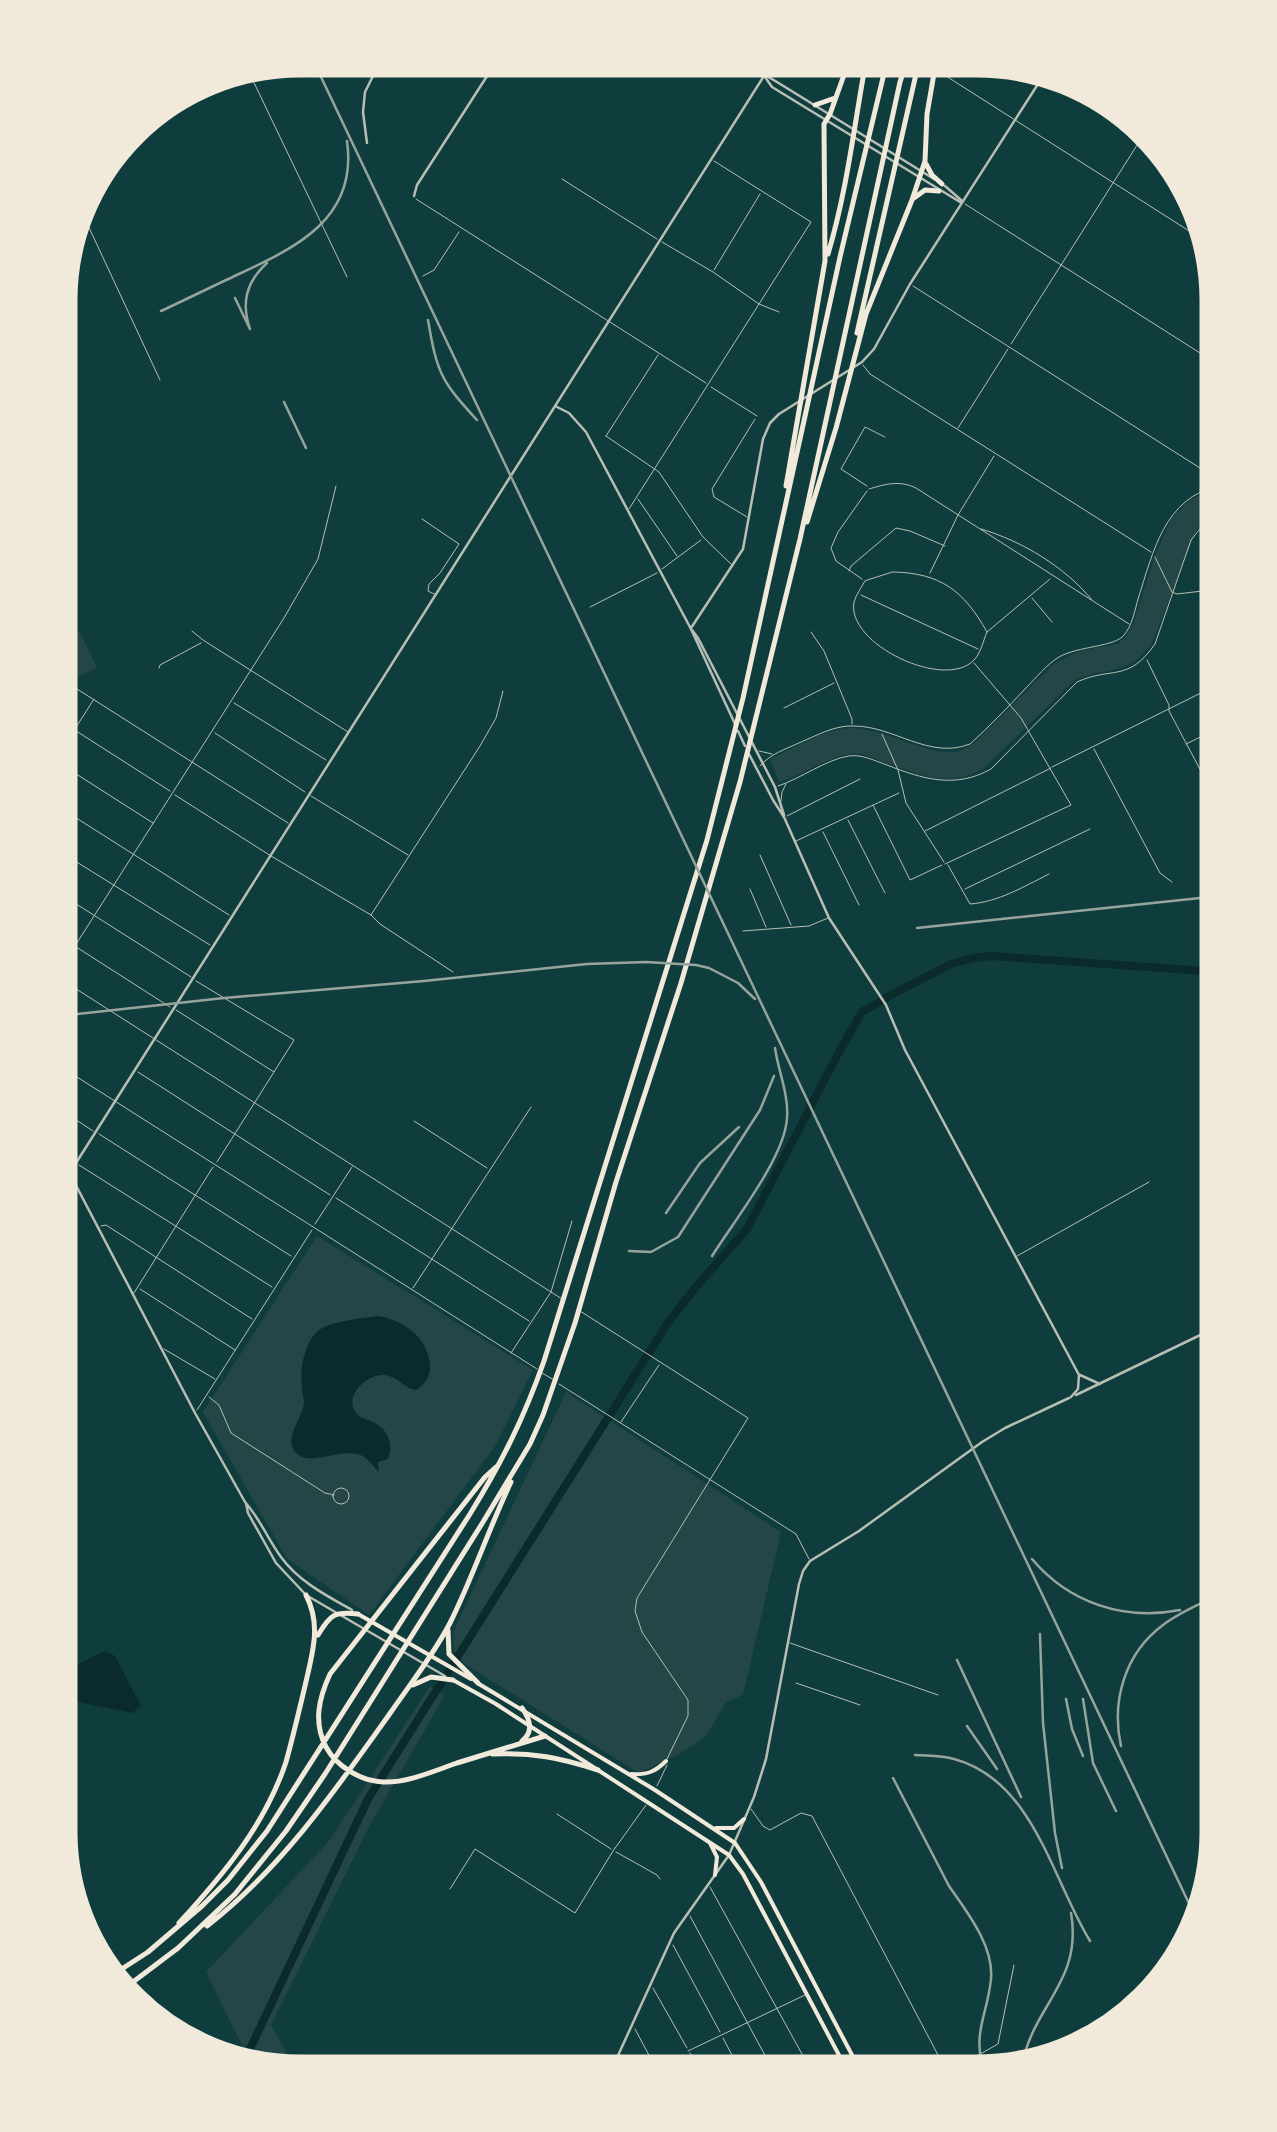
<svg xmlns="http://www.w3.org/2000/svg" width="1277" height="2132" font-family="Merriweather,serif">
<rect width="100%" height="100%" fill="#0f3d3e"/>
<!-- green -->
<path fill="#244646" d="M1214 489H1219V516L1213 517 1197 529 1152 643C1126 678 1110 665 1075 680L984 768C950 790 915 773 881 761 871 757 861 753 851 754 828 756 802 776 779 782L770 759C795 748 823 729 851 728 883 727 933 759 960 751 965 749 969 746 974 743L1056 662 1077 652 1119 643 1126 636 1133 624 1156 553 1172 518 1190 500Z
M59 617C64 627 66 635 80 632L97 668 59 685 61 669 66 670 73 659 59 630Z
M317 1236 533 1370 496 1445 369 1615 287 1559 203 1412Z
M566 1392 781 1532 743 1695 726 1702 706 1736 679 1754 639 1773 465 1664 454 1650 453 1632Z
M430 1686 445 1695 371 1823 271 2025 290 2058 270 2072 252 2066 206 1972 330 1840Z"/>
<!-- water -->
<path fill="#0a2a2b" d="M379 1316C404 1321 426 1336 430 1363 431 1376 426 1383 416 1390 404 1388 400 1379 389 1376 370 1370 341 1396 357 1414 360 1418 366 1419 371 1421 387 1428 394 1442 388 1459L378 1462 379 1472C374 1467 369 1460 363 1456 342 1446 310 1468 296 1453 282 1439 303 1418 304 1403 304 1399 302 1391 302 1387 300 1369 304 1342 319 1330 331 1321 364 1318 379 1316Z
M104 1651 115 1656 141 1706 132 1713 68 1700 58 1680V1674Z"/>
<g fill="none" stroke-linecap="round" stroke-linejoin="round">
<!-- river -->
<path stroke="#0a2a2b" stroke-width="8" d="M241 2061 248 2053 368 1799 667 1324 695 1288 747 1229 840 1050 862 1012 891 995 951 964 973 958 991 956 1219 972"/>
<!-- service -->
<path stroke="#b8beb3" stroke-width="1" d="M1014 62 1041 79
M714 270 760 194
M606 436 658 355
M638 499 677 556
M747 517 714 497 712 489 755 419
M662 569 701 540
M849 571 851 566 896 528 910 531 945 546
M861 595 978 649
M77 689 288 823
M234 703 326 760
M59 763 153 823
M873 805 910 880 942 865
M787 816 860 779
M925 831 1051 768
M59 851 210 945
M965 889 1090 829
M59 893 191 977
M59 936 170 1007
M176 1010 274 1072 294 1040 196 981
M138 1072 330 1195
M99 1134 291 1256
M336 1198 529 1321
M101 1226 106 1225 252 1319
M164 1349 215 1379
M796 1683 860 1705
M557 1814 611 1849
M616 1852 657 1875 660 1879
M710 1887 813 2074
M450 1889 475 1849 575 1913 613 1851 646 1805
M673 1945 720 2032
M635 2029 659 2074
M723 2038 742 2074"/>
<!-- minor -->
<path stroke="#b8beb3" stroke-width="1" d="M247 68 347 277
M946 76 1208 243
M562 179 657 239
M416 199 706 383
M965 204 1219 365
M79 206 160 380
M662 242 713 272 759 304 779 312
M423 276 434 270 459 232
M913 286 1219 480
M1011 344 1146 131
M863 365 870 374 1151 552
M711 387 757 416
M958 428 1008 349
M606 436 659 472 703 537 733 566
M867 486 841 469 865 427 885 437
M869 489C886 484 899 480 916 488L1129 624
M1200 490 1219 460
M629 509 811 222 714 161
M422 519 459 544 440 573 429 584 428 591 436 595
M981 529C1022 541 1065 567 1092 600
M1155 557 1172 592 1177 594 1219 589
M893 572C941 573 964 591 987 632 983 641 981 653 974 660 945 691 846 644 854 602 856 595 861 588 865 581Z
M930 573 958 515 994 456
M862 579 836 561 831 548 838 532 867 491
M1032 598 1052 622
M590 607 657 573
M192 631 203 640 348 732
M811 632 824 651 852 719V724
M987 632 1050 579
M1147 660 1169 705V711L1219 805
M159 668 160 665 201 643
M1209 691 1219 712
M784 708 834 683
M59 720 170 791
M215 733 305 792
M882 734 898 770 906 803 944 862
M1186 744 1219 728
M1094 749 1160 873 1172 882
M759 751 772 754
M59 754 94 699
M760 766C770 754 786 749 801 742 818 735 835 725 854 726 894 726 929 760 970 744 989 727 1007 708 1025 689 1036 678 1046 665 1059 657 1078 646 1115 647 1124 635 1132 626 1135 610 1138 599 1153 553 1164 497 1219 486
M1052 767 1219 684
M778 786C800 779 827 759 849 756 862 754 875 761 887 765 922 779 956 789 991 769L1077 682C1112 666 1128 683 1155 644L1191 540 1203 525 1219 518
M175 795 271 856 371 915 380 924 453 972
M311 796 408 855
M781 801 782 792 786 784
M59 807 229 915
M848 820 885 893
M823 832 859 905
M796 841 899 793
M760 855 791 925
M945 864 1071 805 1021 718 974 663
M948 865 970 904C998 902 1023 887 1049 874
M750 889 766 927
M371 915 480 746 496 718 503 691
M743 931 809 926 828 918
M59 971 284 618 318 559 336 486
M59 978 562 1299
M58 1065 537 1369
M58 1108 93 1131
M414 1121 487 1168
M217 1162 274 1072
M79 1165 272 1287
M315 1224 352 1167
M1017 1256 1149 1182
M413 1288 531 1107
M140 1289 235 1350
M134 1293 213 1167
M580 1311 748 1418 637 1598 635 1611 642 1632 688 1700V1716L667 1759
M511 1353 551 1292 572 1221
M542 1373 554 1380
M559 1384 796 1534 809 1559
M209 1397 219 1405 231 1433 325 1493 334 1495
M197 1410 312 1230
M621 1422 659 1365
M333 1496a8 8 0 1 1 16 0a8 8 0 1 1-16 0Z
M790 1643 938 1695
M657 1786 667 1765
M751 1809 763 1826 770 1830 801 1813 812 1816 947 2072
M690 1916 775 2074
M653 1988 687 2048
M688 2051 805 1995
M690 2053 701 2074
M950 2071 998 2044 1014 1965
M392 2073H408"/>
<!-- tertiary -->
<path stroke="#b8beb3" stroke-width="2.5" d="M739 60 777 82 934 179
M765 77 772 87 960 202
M367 143 363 112 365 92 382 58
M945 186 961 200
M414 196 417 185 498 59
M557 407 569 413 586 432 691 629 735 724
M691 628 743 549 763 439 770 423 779 414 862 362 874 349 910 284 1045 73
M692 630 698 638 775 787 784 815
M738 731 745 746
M749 754 773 800 784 817 829 918 886 1005 905 1050 1079 1375 1078 1389 1071 1397
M58 1151 195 1413 245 1502C260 1519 268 1539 281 1557 298 1581 327 1596 352 1610
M58 1178 76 1163 774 60
M1080 1375 1100 1384
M1076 1395 1219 1326
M246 1503 248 1513 276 1563 306 1595 445 1676
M610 2073 674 1933 729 1855 754 1797 766 1759 799 1584 803 1571 810 1561 859 1531 982 1442 1005 1428 1069 1398"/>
<!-- primary -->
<path stroke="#f1e9da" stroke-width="4" d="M358 1614 471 1679
M453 1680 496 1704 729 1855 743 1874 849 2074
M479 1684 655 1790 735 1843 761 1882 862 2074
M631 1774C647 1775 655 1772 666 1761
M716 1828H734L744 1819
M710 1843 717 1857 715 1875"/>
<!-- motorway -->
<path stroke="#f1e9da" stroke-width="5" d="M815 105 835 98
M926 164 932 175 942 184
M914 198 925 190 939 191
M828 254C847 191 854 126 866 61
M857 333 919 61
M786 486 825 261 824 124 830 114 849 61
M807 522 836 428 866 314 912 200 925 161 927 114 936 62
M496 1467 485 1477 330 1674C319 1698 313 1722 326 1747 337 1767 361 1781 383 1782 407 1783 434 1771 457 1763 486 1754 516 1745 545 1736
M448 1630 449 1654 478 1683
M318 1635C330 1615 334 1611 358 1614
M413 1685 431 1677 453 1680
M522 1741C534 1732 530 1719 522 1708
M492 1754C532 1752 561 1758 598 1770
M179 1923C223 1875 265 1825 286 1762 293 1737 299 1711 305 1686 312 1654 322 1626 306 1595
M207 1926C281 1869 337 1788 391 1712 411 1683 434 1654 450 1623 473 1577 489 1528 511 1482
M177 1949 235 1894 286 1831 325 1774 483 1522 530 1444 543 1415 575 1323 616 1182 681 983 740 782 800 539 900 82 907 61
M114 1974 148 1952 202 1906 228 1880 267 1831 470 1514C502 1462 524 1418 544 1361L707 840 743 698 840 257 887 61
M125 1988 178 1948"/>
<!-- rail -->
<path stroke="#97a49c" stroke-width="2.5" d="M312 58 1194 1914
M235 298 250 329C241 303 246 282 267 263
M161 311C187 299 213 286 239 274 297 247 358 218 347 141
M428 320C437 373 441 381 477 420
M284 402 306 448
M917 928 1219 896
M59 1016 224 998 424 981 587 964 646 962 696 965 709 968 738 983 755 999
M666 1213 700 1163 739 1127
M629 1251 651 1252 678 1237 760 1110 774 1076
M712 1256C734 1221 785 1157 787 1118 789 1095 778 1070 775 1048
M1032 1559C1069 1603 1124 1621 1180 1610
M1040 1634 1043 1723 1055 1833 1062 1868
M957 1660 1021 1797
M1066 1699 1072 1729 1083 1756
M1083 1699 1093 1763 1116 1811
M967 1726 997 1769
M1121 1746C1111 1701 1125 1653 1163 1625 1180 1612 1200 1604 1219 1595
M915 1755C928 1756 941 1755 954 1759 1033 1780 1052 1879 1090 1941
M893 1778 949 1886C967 1912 994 1946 991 1979 987 2018 972 2030 984 2073
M1022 2066C1032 2006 1083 1982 1071 1913"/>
</g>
<!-- crop -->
<path d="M0 0H1277V2132H0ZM300 75H977A225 225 0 0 1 1202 300V1832A225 225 0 0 1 977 2057H300A225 225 0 0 1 75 1832V300A225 225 0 0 1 300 75Z" fill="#f1e9da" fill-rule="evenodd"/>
<path fill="none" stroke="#f1e9da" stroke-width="5" d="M300 75H977A225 225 0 0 1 1202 300V1832A225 225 0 0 1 977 2057H300A225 225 0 0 1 75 1832V300A225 225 0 0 1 300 75Z"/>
</svg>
